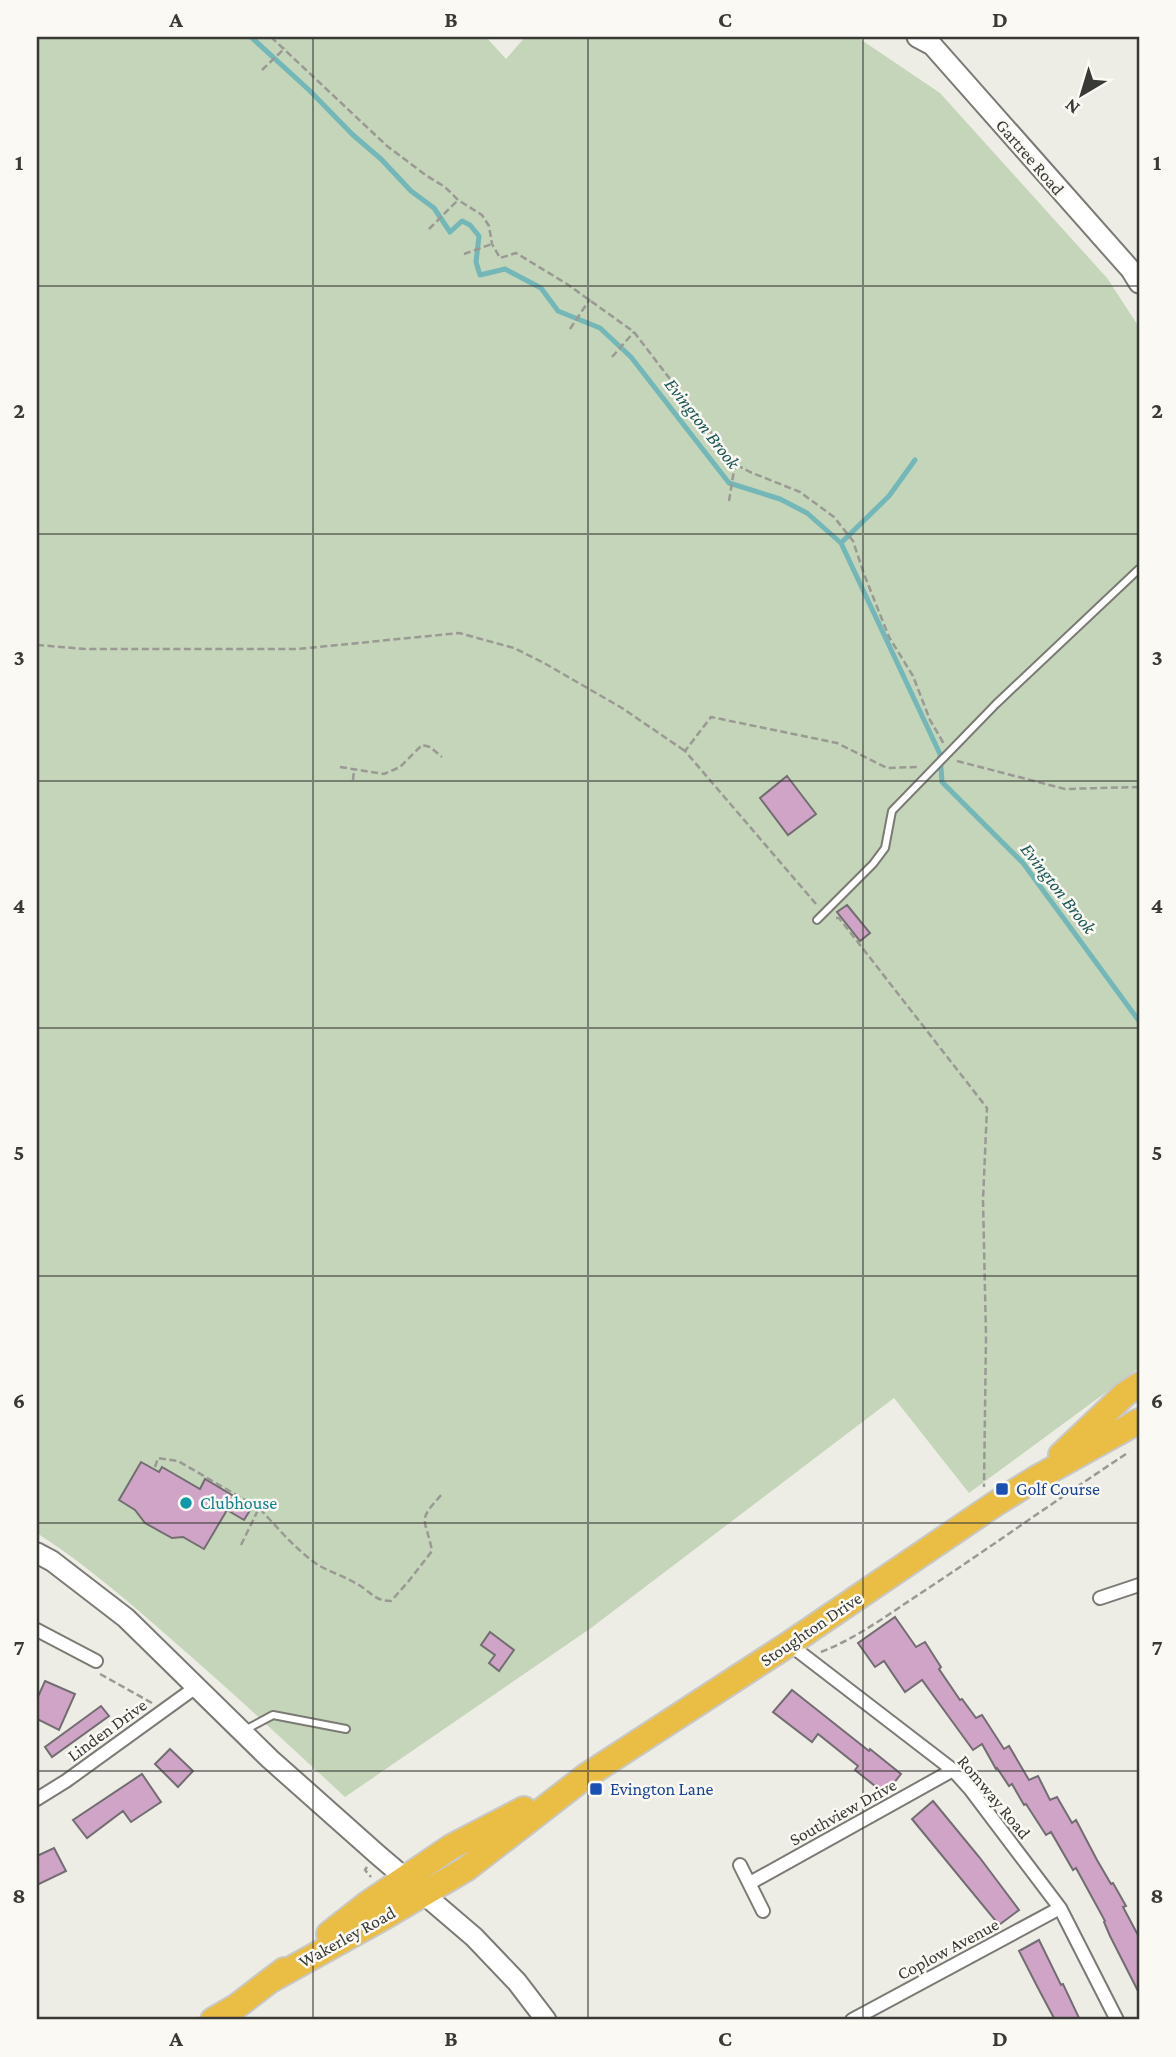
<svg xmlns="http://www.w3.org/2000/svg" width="1176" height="2057" font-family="'Crimson Pro',serif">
<rect width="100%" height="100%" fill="#edece5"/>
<!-- green -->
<path fill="#c4d5b9" d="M37 37H486L506 59 525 37H857L940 93 1107 278 1139 327V1368L969 1493 894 1398 591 1628 345 1797C287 1743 230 1690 171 1639 128 1601 85 1564 37 1533Z"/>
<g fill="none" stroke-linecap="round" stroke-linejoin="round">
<!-- stream -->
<path stroke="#73b7b8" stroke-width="5" d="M251 37 309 90 353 135 381 159 411 191 434 208 450 232 462 221 470 225 479 236 476 262 480 275 505 269 541 288 558 311 600 328 631 357 729 483 780 499 807 513 841 543 940 754 942 782 1023 863 1139 1021
M841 543 889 496 915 460"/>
</g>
<!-- building -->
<path fill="#d0a4c7" stroke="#726d71" stroke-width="2" d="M787 776 816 814 788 835 760 798Z
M847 905 870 933 860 941 837 912Z
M141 1462 159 1472 162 1467 200 1489 205 1479 252 1507 244 1520 227 1510 204 1549 183 1537 172 1538 145 1523 135 1510 119 1500Z
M895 1617 916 1647 925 1642 941 1667 939 1669 960 1700 962 1699 976 1718 982 1715 1004 1749 1009 1746 1029 1780 1038 1776 1050 1800 1057 1797 1072 1823 1076 1820 1097 1860 1111 1884 1113 1883 1126 1906 1123 1907 1139 1937V1993L1110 1936 1104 1922 1105 1921 1076 1868 1073 1870 1051 1832 1046 1835 1026 1804 1024 1805 1012 1784 1009 1786 997 1768 996 1769 982 1744 973 1750 922 1680 905 1692 884 1661 875 1667 858 1643Z
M490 1632 514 1650 499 1671 489 1663 495 1655 481 1645Z
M45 1681 75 1694 59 1730 37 1719V1699Z
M792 1690 869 1751 870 1749 901 1774 885 1794 855 1770 858 1766 818 1734 812 1742 773 1712Z
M101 1706 109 1716 52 1757 45 1747Z
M170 1749 193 1771 178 1787 155 1764Z
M142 1774 161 1802 131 1822 123 1811 87 1838 73 1820Z
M933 1801 980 1858 1019 1910 999 1925 912 1819Z
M54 1848 66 1871 37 1885V1856Z
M1039 1940 1061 1985 1063 1984 1080 2020H1055L1038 1988 1019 1951Z"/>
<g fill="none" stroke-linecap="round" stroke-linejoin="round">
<defs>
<path id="lane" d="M817 920 873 864 885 848 892 811 996 704 1139 569
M245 1730 273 1715 346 1729"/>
<path id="street" d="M1100 1598 1139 1585
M37 1630 96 1661
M789 1644 953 1770 970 1789 1060 1908 1117 2020
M37 1799 66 1781 196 1687
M740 1865 763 1911
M750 1883 953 1770
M852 2020 1060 1908"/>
<path id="secondary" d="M917 37 932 45 1131 270 1139 283
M37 1553 52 1561 126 1618 270 1759 378 1855 474 1937 517 1982 546 2020"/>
<path id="highway" d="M1061 1455 1125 1394 1139 1385
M329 1934 367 1904 451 1847 524 1809
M271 1980 386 1916 466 1869 586 1776 789 1644 995 1504 1035 1479 1139 1421
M213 2020 237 2006 284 1970"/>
</defs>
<!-- lane casing -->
<use href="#lane" stroke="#7b7a74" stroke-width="10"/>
<!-- street casing -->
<use href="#street" stroke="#7b7a74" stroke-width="16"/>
<!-- secondary casing -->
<use href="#secondary" stroke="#7b7a74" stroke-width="23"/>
<!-- highway casing -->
<use href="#highway" stroke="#c8c8c7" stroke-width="28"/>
<!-- path -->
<path stroke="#9a9994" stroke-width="2.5" stroke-dasharray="7 3.5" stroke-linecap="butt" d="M271 37 387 146 427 176 445 187 458 200 482 215 489 226 492 244 500 258 516 253 567 284 634 332 735 464 750 472 800 492 834 517 853 541 864 574 889 637 913 676 930 720 944 744
M262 70 285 48
M429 229 458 200
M464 254 492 244
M570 329 590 299
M612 357 634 332
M729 501 735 464
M37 645 86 649H298L459 633 514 648 544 663 622 708 685 751
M957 761 1065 789 1139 787
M340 767 384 774 400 767 422 745 430 747 442 757
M353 780 354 770
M816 904 685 751 711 717 837 743 887 768 917 767
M836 918H839L987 1108 983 1200 986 1336 984 1487
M155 1467 158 1458 178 1461 259 1508
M241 1545 259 1508C278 1528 295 1549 318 1565 332 1573 349 1578 362 1587 373 1595 377 1601 391 1601L408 1582 432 1551C425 1515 416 1523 443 1493
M821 1652C857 1638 889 1614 921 1593 991 1547 1059 1498 1129 1452
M100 1674 152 1703
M367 1867 365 1870 371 1877"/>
<!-- lane -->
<use href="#lane" stroke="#fff" stroke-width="6"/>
<!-- street -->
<use href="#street" stroke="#fff" stroke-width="12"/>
<!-- secondary -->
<use href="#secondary" stroke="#fff" stroke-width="19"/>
<!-- highway -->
<use href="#highway" stroke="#eabd44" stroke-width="24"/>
</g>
<!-- grid -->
<path fill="none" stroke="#393936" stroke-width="2" stroke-opacity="0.55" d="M313 37V2020M588 37V2020M863 37V2020M37 286H1139M37 534H1139M37 781H1139M37 1028H1139M37 1276H1139M37 1523H1139M37 1771H1139"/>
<!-- markers -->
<g fill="#1a4fb4" stroke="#faf9f3" stroke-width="2.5">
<rect x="995" y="1482" width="14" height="14" rx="3.5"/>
<rect x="589" y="1782" width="14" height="14" rx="3.5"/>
</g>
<circle fill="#0f9aa8" stroke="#faf9f3" stroke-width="2.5" cx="186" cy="1503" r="7"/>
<g text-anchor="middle" stroke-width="5" stroke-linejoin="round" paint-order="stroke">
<!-- street labels -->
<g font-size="18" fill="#393936" stroke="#faf9f3">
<text transform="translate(1030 157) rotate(49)" y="6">Gartree Road</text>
<text transform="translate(811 1629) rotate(-34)" y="6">Stoughton Drive</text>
<text transform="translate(107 1730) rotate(-36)" y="6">Linden Drive</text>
<text transform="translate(994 1797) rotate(50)" y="6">Romway Road</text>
<text transform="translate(843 1812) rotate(-29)" y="6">Southview Drive</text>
<text transform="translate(347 1937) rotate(-29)" y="6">Wakerley Road</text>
<text transform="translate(948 1949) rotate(-28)" y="6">Coplow Avenue</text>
</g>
<!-- transit labels -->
<g font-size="18" fill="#164399" stroke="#faf9f3" text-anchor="start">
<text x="1016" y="1495">Golf Course</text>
<text x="610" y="1795">Evington Lane</text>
</g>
<!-- culture labels -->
<g font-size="18" fill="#0d838f" stroke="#faf9f3" text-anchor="start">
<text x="200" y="1509">Clubhouse</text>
</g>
<!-- water labels -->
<g font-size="19" font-style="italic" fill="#1a5556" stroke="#faf9f3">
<text transform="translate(703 423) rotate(52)" y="7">Evington Brook</text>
<text transform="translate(1059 888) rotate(52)" y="7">Evington Brook</text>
</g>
</g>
<!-- border -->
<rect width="1176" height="2057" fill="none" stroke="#faf9f3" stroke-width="77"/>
<!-- north arrow -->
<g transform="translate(1082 94) rotate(218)" stroke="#faf9f3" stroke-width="5" paint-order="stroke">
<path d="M0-5L12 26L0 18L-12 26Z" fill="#393936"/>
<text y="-10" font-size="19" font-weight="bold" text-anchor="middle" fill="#393936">N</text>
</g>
<rect x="38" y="38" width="1100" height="1980" fill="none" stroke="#393936" stroke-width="2.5"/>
<g font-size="23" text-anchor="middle" font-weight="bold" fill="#393936">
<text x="176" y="27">A</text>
<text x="451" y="27">B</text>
<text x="725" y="27">C</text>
<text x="1000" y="27">D</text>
<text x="19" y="170">1</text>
<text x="1157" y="170">1</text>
<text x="19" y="418">2</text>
<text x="1157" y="418">2</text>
<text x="19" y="665">3</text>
<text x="1157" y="665">3</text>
<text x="19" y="913">4</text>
<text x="1157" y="913">4</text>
<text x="19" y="1160">5</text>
<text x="1157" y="1160">5</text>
<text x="19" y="1408">6</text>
<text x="1157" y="1408">6</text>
<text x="19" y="1655">7</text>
<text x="1157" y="1655">7</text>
<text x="19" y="1903">8</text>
<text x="1157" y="1903">8</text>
<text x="176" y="2046">A</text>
<text x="451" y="2046">B</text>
<text x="725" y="2046">C</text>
<text x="1000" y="2046">D</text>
</g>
</svg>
